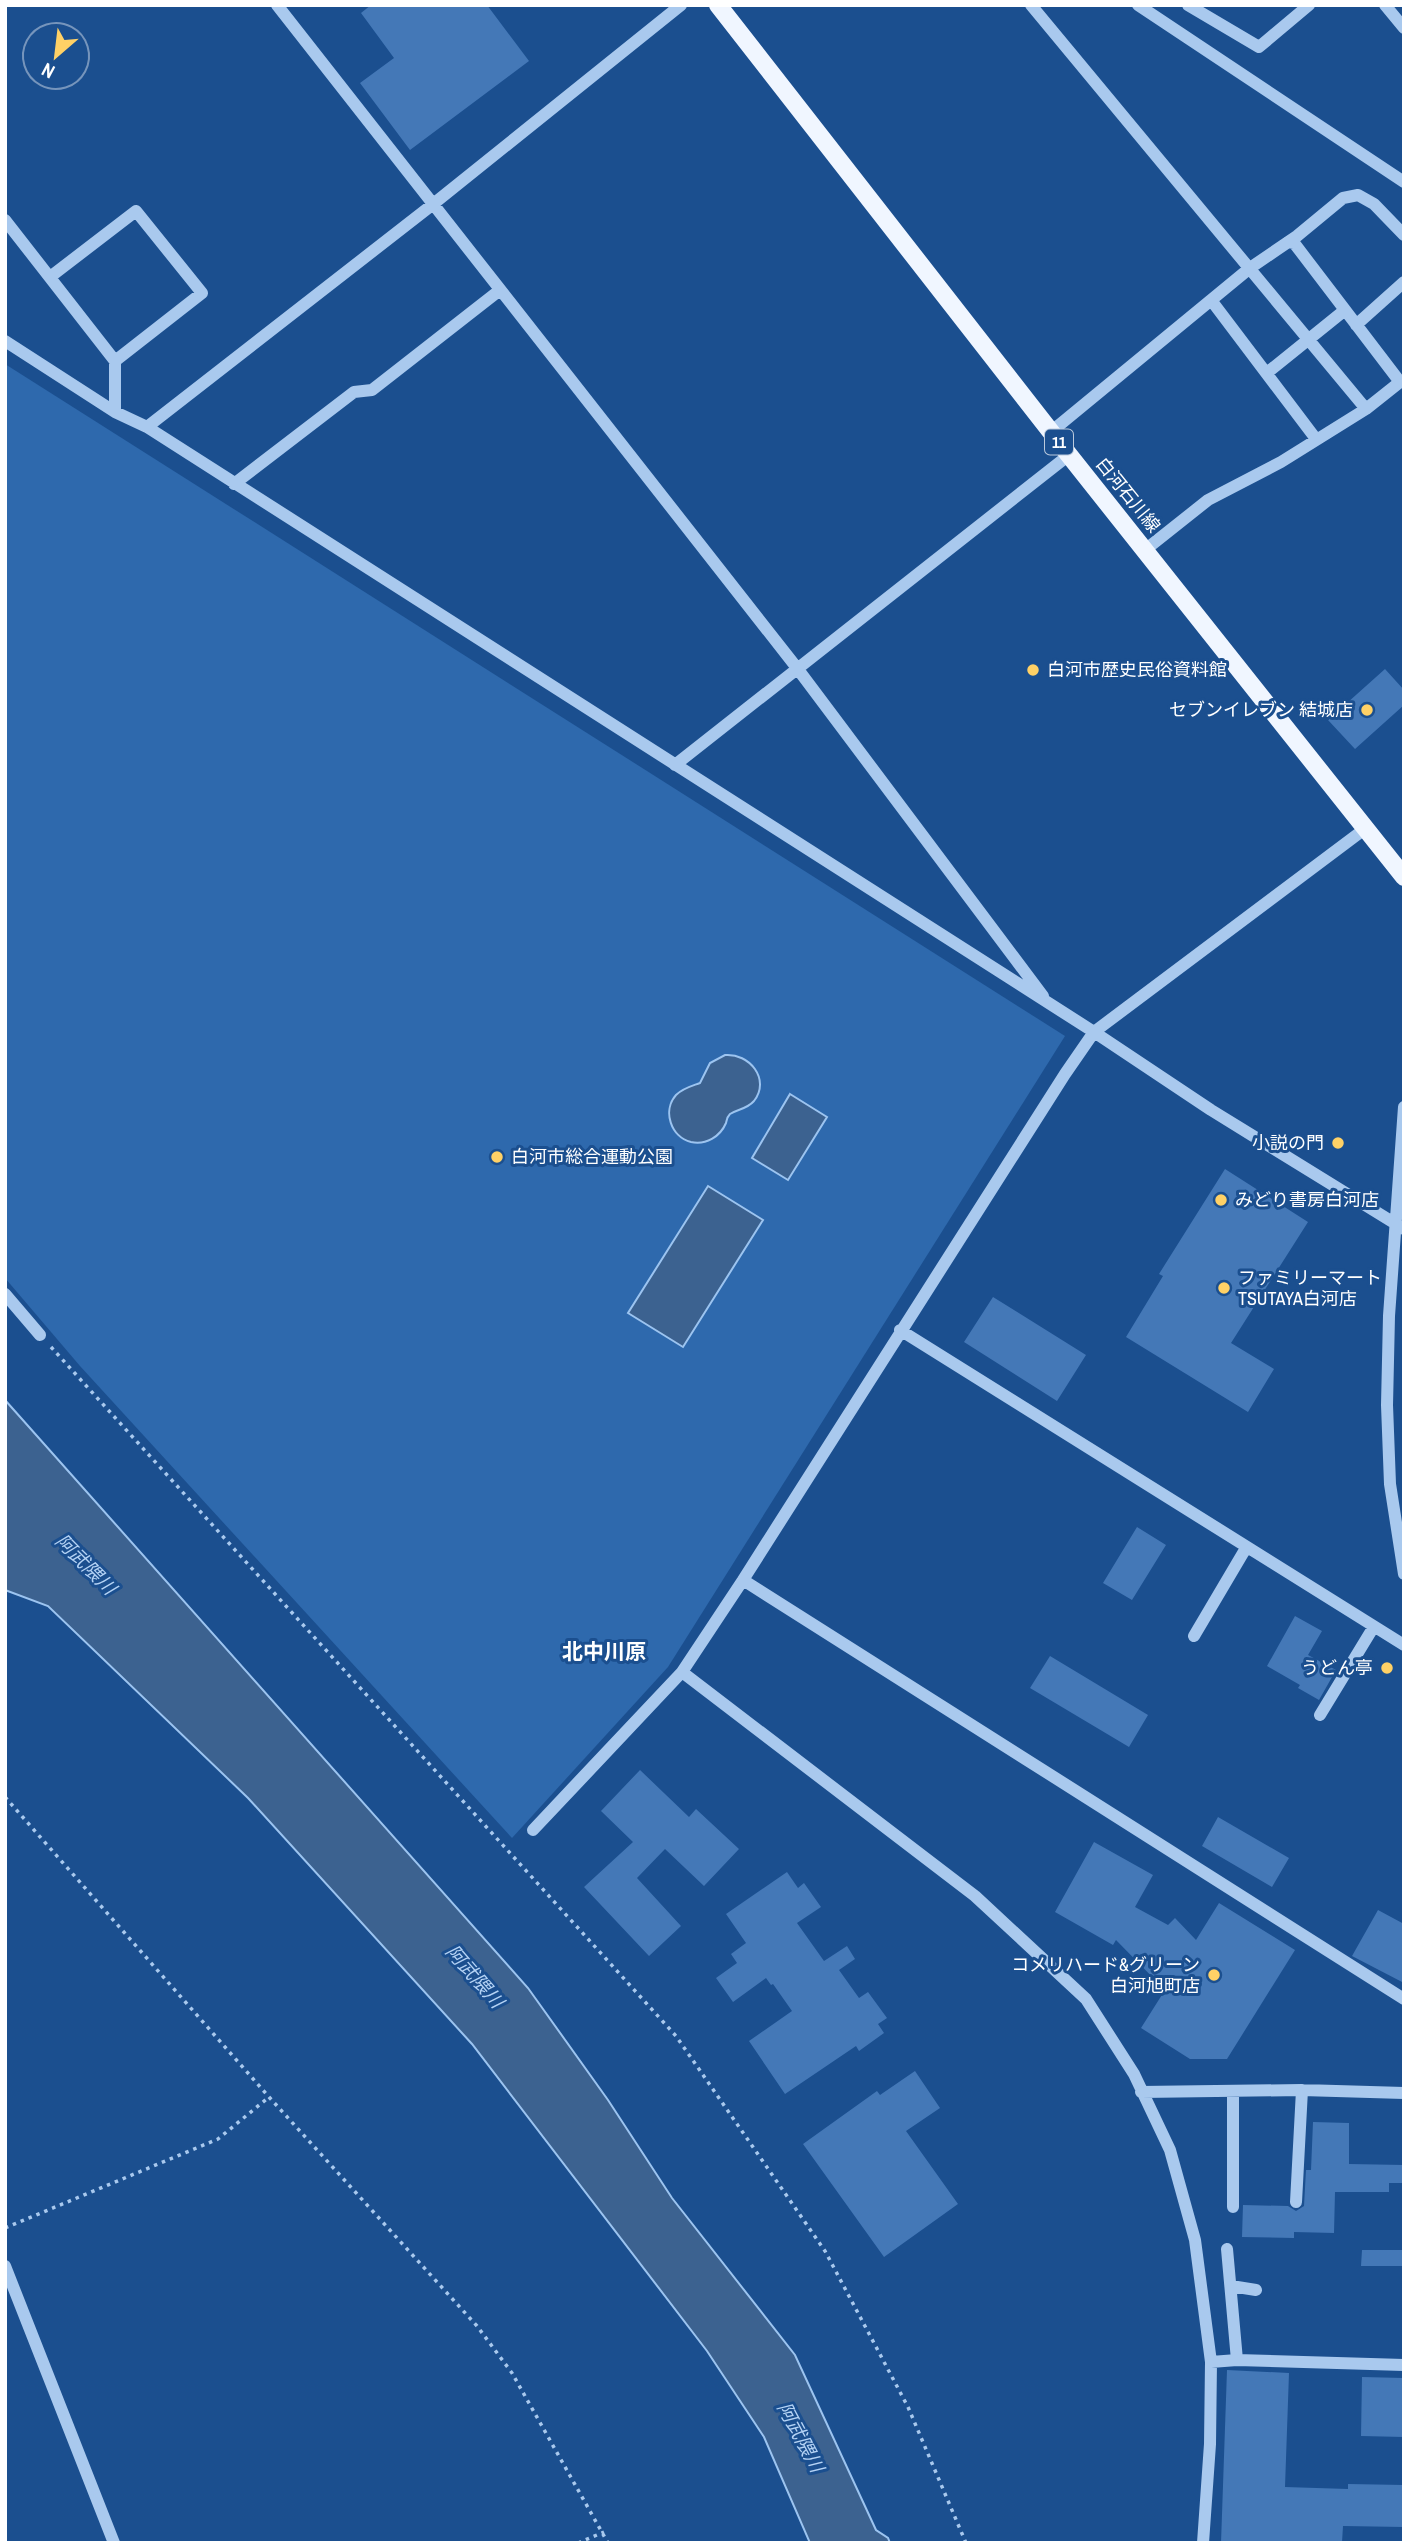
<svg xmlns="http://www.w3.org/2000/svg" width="1409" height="2548" font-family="'Archivo Narrow','Noto Sans JP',sans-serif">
<rect width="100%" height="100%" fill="#1b4f8f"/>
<!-- green -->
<path fill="#2e69ad" d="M5 364 1065 1036 668 1667 512 1838 80 1366 5 1278Z"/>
<!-- water -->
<path fill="#3c6290" stroke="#9cc4f0" stroke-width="2" d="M725 1055C749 1053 771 1079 754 1101 747 1109 738 1109 730 1114 727 1117 727 1119 726 1123 720 1137 706 1145 691 1142 671 1137 662 1111 676 1095 683 1088 692 1086 700 1083L710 1063Z
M790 1094 827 1117 788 1180 752 1158Z
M708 1186 763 1220 683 1347 628 1313Z
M5 1400 528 1988 608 2100 672 2198 795 2355 876 2530 888 2538 890 2543H810L764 2437 707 2351 472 2044 248 1798 48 1606 5 1590Z"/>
<!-- building -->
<path fill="#4478b7" d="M371 5H487L529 61 410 150 360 83 394 58 361 13Z
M1385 669 1404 690V705L1355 749 1328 720Z
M1225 1169 1308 1222 1231 1343 1274 1369 1248 1412 1126 1337 1163 1276 1159 1274Z
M993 1297 1086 1355 1057 1401 964 1342Z
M1137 1527 1166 1545 1132 1600 1103 1583Z
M1295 1616 1322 1631 1308 1655 1336 1670 1319 1700 1298 1688 1300 1685 1267 1666Z
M1050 1656 1148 1715 1129 1747 1030 1688Z
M640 1770 689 1817 696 1809 739 1849 704 1886 665 1849 637 1878 681 1926 649 1956 584 1887 633 1842 601 1811Z
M1218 1817 1289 1858 1272 1887 1202 1846Z
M1094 1842 1153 1875 1135 1907 1168 1925 1175 1918 1196 1940 1219 1903 1295 1950 1227 2059H1190L1141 2028 1165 1990 1116 1940 1113 1945 1055 1912Z
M787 1872 798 1888 804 1883 821 1907 797 1923 824 1961 847 1946 855 1959 839 1970 859 1998 868 1992 887 2018 878 2024 884 2033 859 2051 856 2046 785 2094 749 2041 792 2011 773 1984 771 1985 766 1978 733 2002 716 1978 737 1963 731 1954 746 1943 726 1914Z
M1378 1910 1404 1924V1983L1352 1956Z
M915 2071 940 2108 906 2131 958 2204 884 2257 803 2144 877 2091 880 2095Z
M1313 2122 1349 2123V2164L1404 2165V2183H1389V2192H1335L1334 2233 1294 2232V2238L1242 2237 1243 2205 1288 2206 1296 2211 1304 2206 1306 2170H1311Z
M1362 2250H1404V2266H1361Z
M1227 2370 1289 2373 1285 2487 1348 2489V2484L1404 2485V2527L1343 2526 1342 2543H1221Z
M1362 2377 1404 2378V2437L1361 2436Z"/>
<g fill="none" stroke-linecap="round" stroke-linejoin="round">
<!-- path -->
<path stroke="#a9c9ee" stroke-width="3.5" stroke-dasharray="3.5 5" stroke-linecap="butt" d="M51 1347 676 2036 825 2251 908 2407 966 2543
M5 1797 269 2097 477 2326 512 2373 608 2543
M5 2228 218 2139 269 2097
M578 2543 604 2532"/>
<!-- minor -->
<path stroke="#a9c9ee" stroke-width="12" d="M277 5 797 668 1043 996
M1031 5 1366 409
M1138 5 1404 182
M1188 5 1259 47 1309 5
M1385 5 1404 28
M5 220 115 361V412
M50 277 136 211 202 293 115 361
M1211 300 1316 439
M1356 325 1404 282
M5 341 115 412 147 427 1094 1032 1211 1110 1404 1229
M1268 372 1345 310
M147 427 432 205 681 5
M1052 431 1250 268 1297 236 1343 198 1358 195 1374 204 1404 235
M234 484 354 392 372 390 500 290
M1145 550 1208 500 1281 462 1366 409 1400 382 1294 243 1288 242
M675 765 1069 455
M1404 1107 1389 1316 1387 1405 1390 1484 1404 1574
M5 1294 40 1335
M900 1330 1404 1645
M743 1580 1404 1999
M1194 1636 1246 1548
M682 1672 975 1896 1086 1999 1134 2074 1170 2150 1195 2240 1211 2362 1210 2444 1203 2543
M1320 1715 1373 1628
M533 1830 682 1672 743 1580 1065 1074 1094 1032 1366 828
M1141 2092 1302 2090 1404 2093
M1296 2202 1302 2090
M1233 2207V2092
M1227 2249 1237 2360
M5 2266 114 2543
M1231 2286 1256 2290
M1211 2362 1237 2360 1404 2365"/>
<!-- major -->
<path stroke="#f0f6ff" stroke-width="18" d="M718 5 1069 455 1404 877"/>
</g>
<!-- markers -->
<g fill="#ffd166" stroke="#1b4f8f" stroke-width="2.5">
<circle cx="1033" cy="670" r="7"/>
<circle cx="1367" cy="710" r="7"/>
<circle cx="1338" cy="1143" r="7"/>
<circle cx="497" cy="1157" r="7"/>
<circle cx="1221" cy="1200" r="7"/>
<circle cx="1224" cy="1288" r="7"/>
<circle cx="1387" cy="1668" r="7"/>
<circle cx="1214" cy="1975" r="7"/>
</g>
<g text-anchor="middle" stroke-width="6" stroke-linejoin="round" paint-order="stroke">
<!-- shield labels -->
<rect fill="#1b4f8f" stroke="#bbcadd" stroke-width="2" x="1045" y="429.5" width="28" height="25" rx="5"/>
<g font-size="16" font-weight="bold" fill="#fff">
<text x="1059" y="448">11</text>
</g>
<!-- street labels -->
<g font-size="18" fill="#fff" stroke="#1b4f8f">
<text transform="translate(1128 495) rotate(51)" y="6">白河石川線</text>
</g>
<!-- poi labels -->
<g font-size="18" fill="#fff" stroke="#1b4f8f" text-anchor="start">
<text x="1047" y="676">白河市歴史民俗資料館</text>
<text x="1353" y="716" text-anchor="end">セブンイレブン 結城店</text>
<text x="1324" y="1149" text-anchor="end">小説の門</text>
<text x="511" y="1163">白河市総合運動公園</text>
<text x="1235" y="1206">みどり書房白河店</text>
<text x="1238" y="1284">ファミリーマート<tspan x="1238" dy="21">TSUTAYA白河店</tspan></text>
<text x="1373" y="1674" text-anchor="end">うどん亭</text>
<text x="1200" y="1971" text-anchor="end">コメリハード&amp;グリーン<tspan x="1200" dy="21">白河旭町店</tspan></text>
</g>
<!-- water labels -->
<g font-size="19" font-style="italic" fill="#b5d3f5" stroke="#1b4f8f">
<text transform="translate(86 1564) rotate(45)" y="7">阿武隈川</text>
<text transform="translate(475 1976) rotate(49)" y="7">阿武隈川</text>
<text transform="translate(801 2437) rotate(62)" y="7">阿武隈川</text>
</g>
<!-- quarter labels -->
<g font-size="21" font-weight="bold" fill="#fff" stroke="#1b4f8f">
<text x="604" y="1659">北中川原</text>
</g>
</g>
<!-- border -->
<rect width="1409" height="2548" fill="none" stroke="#ffffff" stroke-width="14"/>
<!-- north arrow -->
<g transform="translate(56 56) rotate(208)"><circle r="33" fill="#1b4f8f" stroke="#7695bc" stroke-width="2"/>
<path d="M0-5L12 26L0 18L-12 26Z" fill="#ffd166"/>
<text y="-10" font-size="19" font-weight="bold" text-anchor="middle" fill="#ffffff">N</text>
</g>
</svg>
